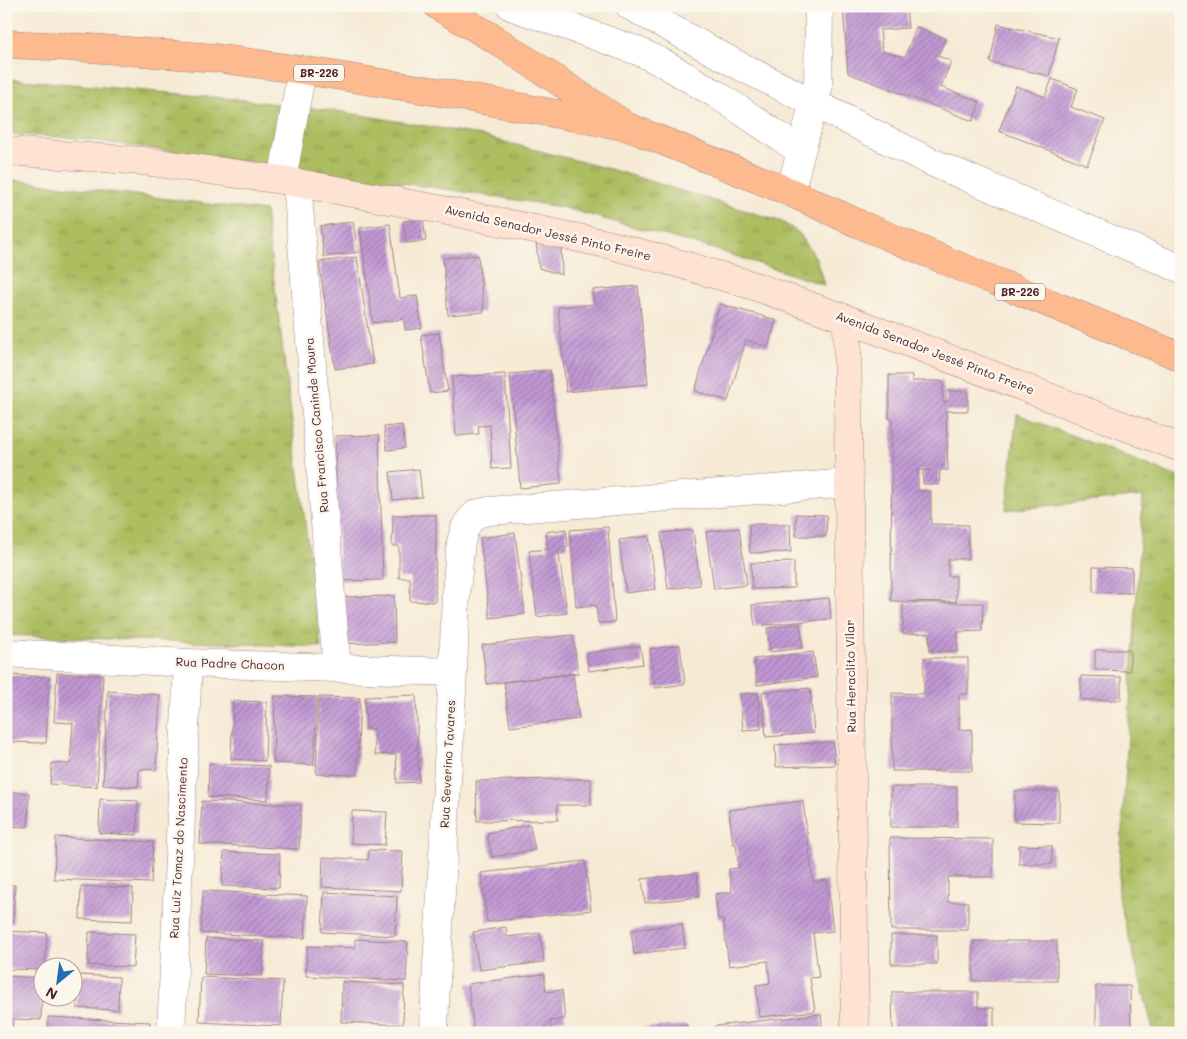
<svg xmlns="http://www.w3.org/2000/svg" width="1187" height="1039" font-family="Mali,sans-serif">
<defs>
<pattern id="grass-tufts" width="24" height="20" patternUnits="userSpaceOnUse" patternTransform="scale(1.25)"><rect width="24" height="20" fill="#acbe61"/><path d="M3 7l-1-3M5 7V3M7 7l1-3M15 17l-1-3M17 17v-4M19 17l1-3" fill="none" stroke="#8e9a50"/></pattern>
<pattern id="building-hatch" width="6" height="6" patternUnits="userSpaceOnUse" patternTransform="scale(1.25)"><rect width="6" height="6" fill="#c198d4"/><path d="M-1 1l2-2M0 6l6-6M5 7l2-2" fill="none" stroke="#9f7bac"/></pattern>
</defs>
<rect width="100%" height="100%" fill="#fbf7ec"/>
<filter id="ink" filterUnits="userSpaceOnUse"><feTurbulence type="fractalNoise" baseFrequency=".02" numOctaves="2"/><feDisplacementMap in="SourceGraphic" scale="10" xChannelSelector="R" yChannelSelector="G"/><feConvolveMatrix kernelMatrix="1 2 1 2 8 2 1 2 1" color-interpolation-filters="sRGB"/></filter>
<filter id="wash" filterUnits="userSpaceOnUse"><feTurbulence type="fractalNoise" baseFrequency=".0096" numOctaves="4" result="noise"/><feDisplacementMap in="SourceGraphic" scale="20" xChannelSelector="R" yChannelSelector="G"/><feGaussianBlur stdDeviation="1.12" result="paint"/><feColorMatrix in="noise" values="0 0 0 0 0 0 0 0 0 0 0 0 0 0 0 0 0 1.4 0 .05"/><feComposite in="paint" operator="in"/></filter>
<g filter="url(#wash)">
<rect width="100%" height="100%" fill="#f6ead5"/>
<!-- grass -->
<path fill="url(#grass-tufts)" stroke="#7b6e46" d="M6 79 59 83 235 99 336 111 474 134 617 171 782 222 799 233 816 258 824 285 714 249 561 207 452 190 75 138 6 134Z
M6 179 265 211 321 647 6 635Z
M1017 414 1181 478V1033H1154L1118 896 1143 496 1006 510Z"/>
<g id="blocks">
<!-- building -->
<path fill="url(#building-hatch)" d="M843 6H906L908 28 880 30 882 51 905 57 916 27 945 38 938 56 951 61 941 87 980 102 973 121 848 73Z
M998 24 1059 38 1049 76 990 62Z
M1052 79 1078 89 1071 107 1105 120 1087 165 999 131 1016 86 1045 97Z
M423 219 426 241 406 243 403 221Z
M353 222 358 252 324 257 320 226Z
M390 224 400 298 417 296 422 328 405 330 404 319 373 323 360 228Z
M536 242 561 248 562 275 539 268Z
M478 255 484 312 448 315 443 258Z
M357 257 373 364 335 369 319 262Z
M638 286 648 384 566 392 558 307 594 304 592 290Z
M720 304 776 320 768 347 746 340 728 401 695 391Z
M439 333 448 391 430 393 421 335Z
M550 370 561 484 520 488 510 374Z
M505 374 511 468 492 469 490 425 478 426 479 434 456 436 452 377Z
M889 375H912V381H943V402H946V391H968V411H946L948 470H940L939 485 923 484V471L930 470H918V491H931V524L968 525V559H948V576H956V602L891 601 892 419H889Z
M402 425 405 448 387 450 384 427Z
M379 435 383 580 339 581 335 436Z
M419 469 422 497 393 500 390 472Z
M796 514 827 515 826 536H796Z
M393 515H436L435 602 410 601V578H399V546H392Z
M749 524H790L791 552 750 553Z
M608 527 615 622 598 623 596 605 576 607 570 530Z
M739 528 747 585 714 589 706 532Z
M566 529 568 547 558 548 567 613 537 617 529 551 548 549 546 532Z
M693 530 700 585 668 589 661 533Z
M515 533 525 614 490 618 480 538Z
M649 536 656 589 626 593 619 540Z
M794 562V588L752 589 751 563Z
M1093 567 1132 568V593L1093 592Z
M394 596 395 642 340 644 338 597Z
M829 598 831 619 755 626 752 605Z
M903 603H983L982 631 957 632 958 651 930 652 929 633 903 634Z
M800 624 803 648 770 652 767 628Z
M573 635 578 673 487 684 482 645Z
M680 645 685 684 655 688 650 649Z
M640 646 643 664 589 671 586 653Z
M1095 650H1130V671L1095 670Z
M813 652 817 677 757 685 754 659Z
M924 658H968V694H959V730L972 729V771H892V693L924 694Z
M57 673 103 675 97 787 50 784 52 763 70 764 73 723 54 722Z
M573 674 579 719 510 727 504 682Z
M9 675 49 677 46 743 7 742Z
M1081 676 1121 677V700H1081Z
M810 688 814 733 766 737 762 692Z
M108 691 160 695 156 770 139 769 138 787 103 785Z
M758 693 761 729 743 730 740 694Z
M416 695 419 782 397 783 396 754 375 755 374 729H366L365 697Z
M275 696 317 697 314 765 273 763Z
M319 697 360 698 357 775 316 774Z
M233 701 267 702 265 761 231 759Z
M833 742 835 765 776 767 775 745Z
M209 763 269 766 268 800 208 797Z
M557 779H591V805H557L558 820 477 821 476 781Z
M891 787H957V827H891Z
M1015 791H1059V823L1014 822Z
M6 792 29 793 28 827 6 826Z
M100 799 138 801 137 835 99 833Z
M202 801 301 805 299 849 200 844Z
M803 801 813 882 827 880 833 931 813 933 819 977 810 978 815 1011 759 1017 756 985 770 983 768 961 729 966 723 919H718L715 894 732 892 729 869 739 868 736 844H733L729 810Z
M352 811 387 812 385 845 351 843Z
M530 825 535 850 492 857 487 833Z
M56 837 153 842 151 883 54 879Z
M890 838 993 839V877H948V902H968V930H891Z
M6 840 9 841 8 871H6Z
M1019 845 1052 846V864H1019Z
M369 850 403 851 401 891 322 887 323 857 368 860Z
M224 852 280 854 279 888 222 886Z
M585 861 591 910 487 922 481 873Z
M697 873 699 897 645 903 642 879Z
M6 885H15L13 923H6Z
M81 886 133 888 132 921 80 919Z
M203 891 307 896 305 938 201 933Z
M324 892 397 896 395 936 322 932Z
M682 924 685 948 634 954 631 930Z
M506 927 507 937 540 933 544 962 479 970 473 932Z
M6 931 47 933 45 966H42V970L6 969Z
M89 932 135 934 133 967 88 965Z
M891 935H937V964H891Z
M206 938 264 941 262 976 204 974Z
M355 939 408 942 406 981 306 976 307 946 355 948Z
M973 941H1057V981H973Z
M544 974 546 992 562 990 565 1019 550 1021 551 1029 515 1033H474L468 984Z
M78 975 119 977 118 1010 77 1008Z
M6 976 42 978 41 1020 12 1019V1033H6Z
M201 977 283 981 281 1026 199 1022Z
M342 982 404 985 403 1025 341 1022Z
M1096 986H1130L1131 1029 1096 1030Z
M892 992H978V1008H994V1033H893Z
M821 1014 823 1033H716L715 1026Z
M48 1017 150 1022V1033H48Z
M687 1025 688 1033H643L642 1028Z
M210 1029 257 1031V1033H210Z
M315 1029 360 1031V1033H315Z"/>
</g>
</g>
<g filter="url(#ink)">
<use href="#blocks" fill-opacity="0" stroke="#a08480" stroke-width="1"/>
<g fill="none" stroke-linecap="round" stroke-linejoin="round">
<defs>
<path id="street" d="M511 6 638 51 663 63 716 94 801 151
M630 6 738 65 929 161 1181 269
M282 180 302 70
M297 183 337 668
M790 192 818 88 819 6
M6 653 188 663 453 672
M171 1033 188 663
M434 1033 435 1003 453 672 456 593 459 561 461 542 465 528 469 521 476 514 489 511 849 483"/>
<path id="secondary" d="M6 151 143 161 282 180 438 209 607 244 677 263 751 285 847 319 1181 448
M847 319 855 1033"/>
<path id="highway" d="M438 6 496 40 619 121
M6 44 90 48 216 58 302 70 438 92 628 127 790 192 859 224 980 275 1181 357"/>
</defs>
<!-- street casing -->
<use href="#street" stroke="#a08480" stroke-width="29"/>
<!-- secondary casing -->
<use href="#secondary" stroke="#a08480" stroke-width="29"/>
<!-- highway casing -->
<use href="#highway" stroke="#a08480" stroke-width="29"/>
<!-- street -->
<use href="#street" stroke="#fff" stroke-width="28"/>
<!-- secondary -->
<use href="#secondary" stroke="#fee3d2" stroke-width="28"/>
<!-- highway -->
<use href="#highway" stroke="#fcba8e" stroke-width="28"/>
</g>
</g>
<g text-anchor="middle" stroke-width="5" stroke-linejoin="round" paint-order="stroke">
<!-- shield labels -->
<g fill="#fbf7ec" stroke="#7f6065" stroke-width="1">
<rect x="294" y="64.5" width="50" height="17" rx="4"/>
<rect x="995" y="283.5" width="50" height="17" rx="4"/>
</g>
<g font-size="11" font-weight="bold" fill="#4a1f2b">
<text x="319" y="77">BR-226</text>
<text x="1020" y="296">BR-226</text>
</g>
<!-- street labels -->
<g font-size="12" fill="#4a1f2b" stroke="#fbf7ec">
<text transform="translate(548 233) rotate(13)" y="4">Avenida Senador Jessé Pinto Freire</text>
<text transform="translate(935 353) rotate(21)" y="4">Avenida Senador Jessé Pinto Freire</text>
<text transform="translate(317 425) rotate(-95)" y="4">Rua Francisco Caninde Moura</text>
<text transform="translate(230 664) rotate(2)" y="4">Rua Padre Chacon</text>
<text transform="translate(851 676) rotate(-91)" y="4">Rua Heraclito Vilar</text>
<text transform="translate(448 764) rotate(-87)" y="4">Rua Severino Tavares</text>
<text transform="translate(179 848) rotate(-87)" y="4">Rua Luiz Tomaz do Nascimento</text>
</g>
</g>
<!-- margin -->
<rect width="1187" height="1039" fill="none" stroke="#fbf7ec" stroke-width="25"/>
<!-- north arrow -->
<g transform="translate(58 982) rotate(209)"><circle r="24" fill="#fbf7ec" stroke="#b4a19f"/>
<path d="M0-4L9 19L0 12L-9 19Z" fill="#1f6fb2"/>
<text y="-8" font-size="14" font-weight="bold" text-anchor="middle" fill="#4a1f2b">N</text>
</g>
</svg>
